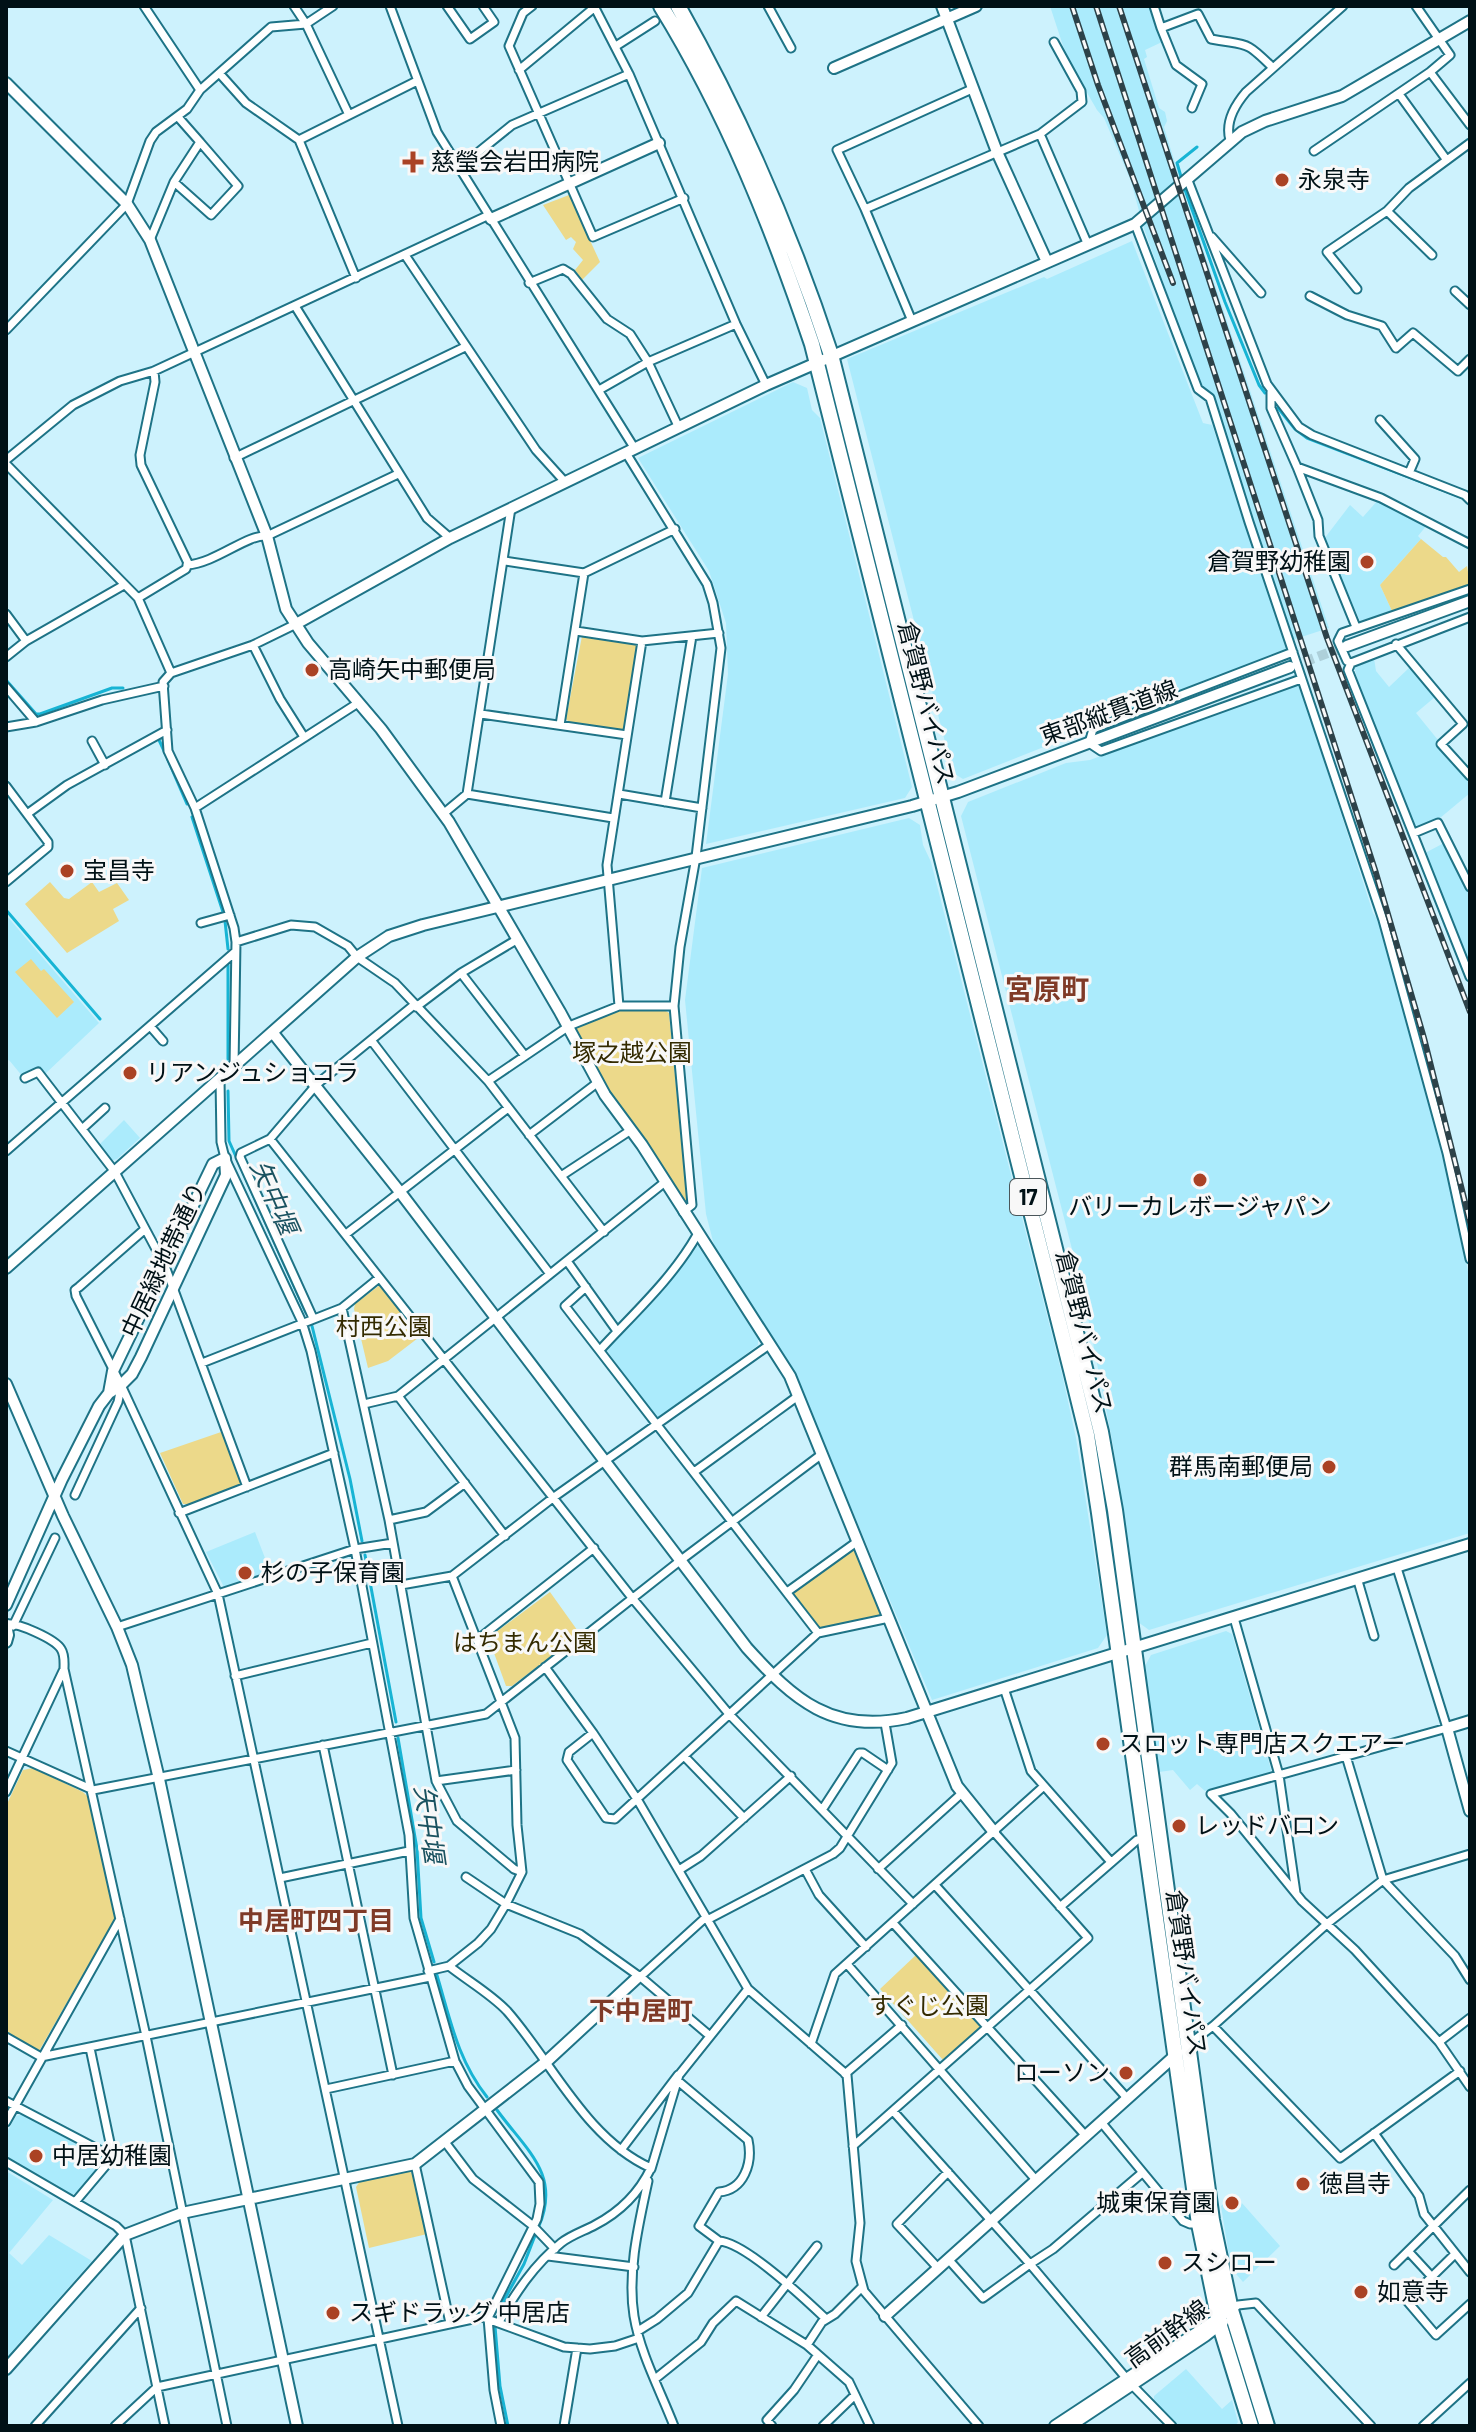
<svg xmlns="http://www.w3.org/2000/svg" width="1476" height="2432" font-family="Barlow,'Noto Sans JP',sans-serif">
<rect width="100%" height="100%" fill="#cdf2fd"/>
<!-- built -->
<path fill="#abebfc" d="M1050 6H1150L1162 42 1145 50 1147 57 1144 59 1159 108 1165 112 1167 121 1164 127 1181 183 1329 628 1292 640 1211 393 1200 385 1143 226 1131 181 1104 118 1097 110 1067 58Z
M1132 241 1203 423 1212 425 1290 650 963 779 953 773 847 359 1044 277 1047 279Z
M793 382 807 388 812 410 820 418 912 787 905 798 706 844 728 674 726 623 709 571 638 458Z
M1378 500 1427 525 1418 536 1421 539 1380 585 1392 611 1360 621 1324 539 1350 505 1363 517Z
M1374 658 1376 671 1389 687 1410 667 1435 697 1416 713 1438 740 1437 745 1470 784V793L1440 818 1415 828 1360 690 1355 670 1356 665Z
M1295 683 1300 686 1373 913 1379 922 1418 1054 1452 1188 1470 1282V1533L1149 1630 1138 1622 1113 1445 1083 1292 961 816 968 802 1066 763 1090 760Z
M909 818 920 825 923 845 931 862 1062 1374 1076 1438 1107 1635 1098 1648 932 1700 796 1377 715 1249 706 1214 685 1000 702 868Z
M1444 843 1470 893V966L1425 853Z
M6 915 99 1023 45 1074 40 1068 23 1077 9 1060 6 1061Z
M124 1120 140 1138 117 1159 110 1161 98 1146Z
M693 1246H698L758 1339V1345L662 1418 655 1416 607 1351 608 1347 652 1302 686 1261Z
M255 1532 270 1571 224 1587 206 1552Z
M1226 1631 1232 1634 1272 1773 1205 1791 1197 1784 1190 1790 1173 1770 1159 1772 1145 1666 1151 1655Z
M23 2114 103 2156 104 2162 77 2192 72 2195 6 2156V2134L16 2116Z
M6 2171 53 2200 9 2253 22 2265 49 2235 92 2261 6 2358Z
M1234 2194 1280 2246 1243 2282 1231 2268 1221 2206Z
M1186 2369 1222 2409 1232 2400 1238 2422 1235 2426H1177L1154 2401V2396Z"/>
<!-- green -->
<path fill="#ecd98a" d="M569 195 600 262 582 280 575 270 583 260 573 249 576 242 571 237 566 240 543 205Z
M1421 539 1443 557H1446L1459 572 1467 566 1470 584 1392 611 1380 585Z
M582 636 635 643 637 647 625 728 621 730 569 722 566 719Z
M50 882 64 898 69 899 92 882 99 892 117 883 129 900 113 909 119 921 67 953 25 904Z
M31 959 41 971 44 969 74 1002 57 1018 15 972Z
M620 1011H666L669 1013 687 1201 682 1203 605 1088 577 1033V1027Z
M381 1284 422 1335 388 1361 368 1368 354 1309 355 1304Z
M224 1431 242 1480 240 1485 189 1504H183L160 1453Z
M858 1540 889 1618 818 1633 787 1592Z
M550 1592 580 1634 512 1686H506L490 1642 492 1635Z
M33 1768 83 1792 91 1800 116 1917 39 2051 6 2031V1806L23 1770Z
M917 1954 981 2026 943 2060 880 1989Z
M409 2171 415 2176 427 2234 369 2248 356 2187 360 2181Z"/>
<g fill="none" stroke-linecap="round" stroke-linejoin="round">
<!-- stream -->
<path stroke="#17b4d4" stroke-width="3" d="M1182 180 1177 163 1197 147
M1184 187 1225 302 1259 385 1265 393
M1278 408 1295 429 1307 438 1466 499 1470 504
M6 680 36 714H40L112 688H123
M159 740 165 753
M168 760 187 804
M192 817 223 912
M6 910 100 1019
M225 921 228 949
M228 965V1059
M228 1091 229 1141 306 1313
M312 1326 350 1479 362 1541
M365 1555 396 1722
M398 1738 417 1849 421 1918 434 1962
M436 1972C450 2018 457 2059 487 2097
M497 2110C526 2150 561 2174 539 2226
M498 2311 524 2264 536 2233
M495 2326 500 2386 508 2426"/>
<!-- secondary-tunnel -->
<path stroke="#aed0da" stroke-width="10" stroke-dasharray="10 5" stroke-linecap="butt" d="M1290 667 1347 646"/>
<defs>
<path id="street" d="M294 6 306 24 349 115
M390 6 437 132 635 449
M447 6 470 39 494 22 483 6
M532 6 523 13 509 46 593 237 684 198
M594 6 629 74 736 324 766 385
M768 6 791 48
M1154 6 1161 28 1198 14 1211 39C1247 46 1244 39 1272 67
M1161 28 1176 65 1202 84 1192 108
M616 46 655 21
M519 70 595 7
M1430 72 1470 125
M220 74 246 103 299 140 356 278
M972 89 837 150 865 209 1040 134 1082 102 1081 91 1054 42
M200 90 271 27 306 24 333 6
M1399 94 1446 159
M1040 134 1088 245
M299 140 417 81
M1230 140C1225 123 1235 105 1246 92L1343 6
M1314 151 1430 72 1450 55 1416 6
M460 167 512 125 629 74
M1187 178 1267 384 1299 427 1312 435 1465 495 1470 500
M174 182 211 215 238 186 200 142
M865 209 912 321
M1387 211 1432 255
M1135 224 1198 389 1210 398 1249 522 1383 920 1447 1153 1470 1259
M1212 237 1261 293
M150 240 174 182 200 142 178 117
M405 255 536 450 565 482
M529 283 563 269 571 274 607 319 630 334 648 362 679 428
M1357 289 1327 252 1387 211 1409 188 1470 143
M1455 291 1470 305
M1310 296 1347 315 1382 326 1396 348 1413 333 1458 371 1470 359
M295 306 427 518 450 538
M6 330 127 204 150 141 156 132 187 109 200 90 144 6
M599 390 648 362 736 324
M1271 392V408L1297 467 1381 498 1470 544
M1380 420 1415 459 1409 473
M626 453 707 584 713 603 721 648 696 857 680 947 674 1006 692 1205 683 1212
M234 458 465 347
M6 460 73 405 120 381 154 371 489 215
M6 464 138 598 171 673
M1297 467 1318 520 1319 536 1356 627
M505 561 584 573 675 529
M187 565C216 563 247 534 267 536L398 474
M1470 589 1342 633 1338 641 1347 661 1351 663 1470 617
M138 598 186 569 188 563 141 465 140 455 155 382 154 371
M6 614 26 641
M576 631 642 641 719 633
M1396 644 1463 724 1441 744 1470 776
M253 645 280 699 304 737
M1293 652 1093 729 1089 743 1101 751 1301 679
M6 657 26 641 124 585
M1351 663 1348 670 1470 977
M6 687 36 722
M481 714 627 735
M560 725 584 573
M6 727 36 722 102 700 164 686
M92 741 105 765
M6 786 48 842V847L6 882
M467 794 613 818
M619 794 702 808
M665 802 692 636
M195 808 358 703
M27 814 67 785 167 730
M443 814 467 794 511 508
M1414 833 1438 823 1470 887
M201 923 230 915
M236 942 291 925 315 927 348 946 357 957 395 983 488 1081 604 1232
M461 973 525 1056
M619 1006 607 865 642 641
M416 1007 461 973 518 939
M150 1026 163 1041
M371 1040 550 1274
M234 1067 236 942 234 928 195 808 168 751 163 682 171 673 253 645 296 624
M25 1078 38 1072 115 1172 165 1266 247 1487
M220 1079 221 1142 225 1158 302 1322 311 1351 355 1549 409 1835 414 1918 455 2061 468 2086 539 2182 540 2204 537 2219 488 2318 494 2390 501 2426
M488 1081 569 1026 619 1006H674
M82 1129 105 1108
M529 1135 597 1083
M270 1139 317 1084 414 1005
M6 1151 235 952
M561 1176 631 1130
M145 1229 79 1287 75 1290 76 1296 121 1385 218 1594 398 2426
M346 1234 508 1108
M567 1261 617 1331
M586 1287 565 1306 818 1633 889 1618
M342 1308 389 1520 436 1781 457 1821 514 1869 522 1872
M313 1318 240 1157 241 1153 270 1139 633 1599 729 1714 913 1904
M600 1350C634 1313 672 1279 697 1235
M202 1363 342 1308 379 1278
M398 1396 505 1536
M364 1404 398 1396 665 1182
M694 1472 798 1396
M75 1495 118 1402 121 1387
M179 1513 334 1453
M389 1520 426 1512 465 1483
M1397 1568 1447 1728 1211 1794 1231 1814 1302 1901 1355 1950 1439 2042 1470 2087
M1358 1581 1374 1636
M401 1585 452 1576 554 1497 769 1345
M787 1592 858 1541
M1234 1618 1279 1775 1296 1893
M6 1624C17 1622 55 1639 61 1649 65 1655 64 1663 64 1669L146 2036 227 2426
M13 1626 55 1538
M117 1627 355 1549 393 1543
M477 1640 594 1548
M545 1667 593 1733 637 1799 748 1989 847 2075 860 2223 856 2261 864 2291 979 2426
M235 1676 372 1643
M1004 1688 1031 1771 1111 1862
M593 1733 569 1752 567 1760 606 1818 615 1819 818 1633
M323 1745 393 2075
M6 1751 93 1790 486 1714 681 1560 822 1454
M684 1756 744 1818
M1346 1756 1383 1880 1455 1956 1470 1980
M436 1781 516 1770
M6 1792 63 1671
M822 1810 859 1753H863L888 1770
M805 1869 819 1895 866 1947
M878 1869 961 1794
M679 1870 701 1856 791 1776
M466 1877 506 1904 580 1934 643 1979 710 2036
M280 1878 409 1851
M935 1885 1126 2097
M1060 1907 1137 1840 1145 1839
M707 1920 833 1854 840 1848 892 1763 885 1723
M893 1923 1085 2135
M847 1964 1036 2180
M449 1966C468 1981 491 1994 507 2011 552 2062 586 2139 651 2168 639 2193 620 2212 595 2225 584 2231 571 2235 561 2243 534 2265 516 2292 499 2322
M428 1971 449 1966 478 1943 491 1929 506 1904 522 1872 517 1825 515 1738 452 1576
M640 1977 705 1918
M1213 2026 1328 1923 1383 1880 1470 1854
M6 2037 41 2057 430 1977
M1439 2042 1470 2018
M811 2044 835 1974 1044 1786
M1189 2044 1213 2026 1340 2158 1460 2071
M845 2074 902 2025
M678 2081 748 2140C753 2163 744 2190 719 2192L699 2226 719 2241
M326 2089 455 2061
M6 2101 113 2157 169 2146
M893 2111 1030 2264 1053 2249 1142 2173
M6 2122 120 1919
M1101 2122 1183 2221 1190 2224H1199
M1374 2133 1419 2196 1424 2214 1470 2272
M445 2142 473 2179 532 2225 555 2249
M853 2146 1088 1938 994 1832
M621 2150 678 2075
M6 2162 116 2226 125 2235 165 2426
M415 2164 450 2323
M651 2169 679 2075 748 1989
M648 2181C639 2223 627 2272 634 2316 640 2353 660 2390 674 2426
M75 2202 113 2157 90 2048
M1409 2252 1432 2277
M1455 2254 1407 2301 1436 2335 1470 2304
M548 2256 634 2267
M948 2259 983 2298 1030 2264 1132 2385 1172 2426
M1394 2265 1470 2190
M938 2268 897 2224 948 2172
M1232 2310 1238 2305 1256 2303 1371 2426
M761 2317 817 2246
M638 2331 657 2319 688 2293 719 2241C745 2242 806 2300 826 2319
M807 2345 822 2322 835 2314 862 2287
M655 2379 701 2342 713 2323 736 2301 807 2345 849 2382 870 2426
M35 2426 141 2308
M115 2426 157 2387 482 2317 564 2347 590 2349 615 2346 639 2338
M564 2426 577 2348
M772 2426 767 2420 794 2390 817 2356
M823 2426 855 2395
M1423 2426 1470 2383"/>
<path id="secondary" d="M942 6 997 152 1047 262
M834 68 976 6
M6 83 127 204 150 240 267 536 286 609 308 643 381 729 449 822 560 1012 605 1095 642 1145 790 1376 957 1786 994 1832
M491 219 659 143
M296 624 450 538 766 385 1135 224 1242 132 1265 121 1342 96 1470 21
M1347 646 1470 601
M273 1033 400 1192 747 1648C794 1700 832 1734 907 1718L1470 1544
M6 1268 357 957 389 936 423 925 912 806 958 792 1290 667
M6 1384 63 1516 117 1627 132 1665 159 1779 297 2426
M6 1605 62 1479 99 1406 109 1393 121 1385 132 1374 141 1357 226 1175 225 1158 213 1164 113 1371 109 1393
M6 1625 8 1635 6 1642
M1470 1721 1447 1728 1470 1811
M885 2316 1178 2053
M6 2369 125 2235 182 2213 415 2164 546 2062 638 1977
M1055 2426 1222 2316
M1070 2426 1205 2336 1223 2322"/>
<path id="highway" d="M661 6C727 113 772 226 812 344L1071 1370 1087 1435 1099 1513 1199 2224 1220 2326 1251 2426
M678 6C741 118 791 233 831 355L1101 1432 1115 1510 1212 2220 1231 2310 1267 2426"/>
</defs>
<!-- street casing -->
<use href="#street" stroke="#1e7386" stroke-width="11"/>
<!-- secondary casing -->
<use href="#secondary" stroke="#1e7386" stroke-width="14"/>
<!-- highway casing -->
<use href="#highway" stroke="#1e7386" stroke-width="18"/>
<!-- street -->
<use href="#street" stroke="#fff" stroke-width="7"/>
<!-- secondary -->
<use href="#secondary" stroke="#fff" stroke-width="10"/>
<!-- highway -->
<use href="#highway" stroke="#fff" stroke-width="14"/>
<defs>
<path id="rail" d="M1072 6 1098 85 1173 283
M1096 6 1376 873 1424 1038 1470 1222
M1119 6 1327 638 1470 1012"/>
</defs>
<!-- rail casing -->
<use href="#rail" stroke="#2d4249" stroke-width="6"/>
<!-- rail -->
<use href="#rail" stroke="#f8f8f8" stroke-width="3" stroke-dasharray="9" stroke-linecap="butt"/>
</g>
<!-- markers -->
<g fill="#aa4224" stroke="#f8f8f8" stroke-width="3">
<path d="M409 150h8v8h8v8h-8v8h-8v-8h-8v-8h8z"/>
<circle cx="1282" cy="180" r="8"/>
<circle cx="1367" cy="562" r="8"/>
<circle cx="312" cy="670" r="8"/>
<circle cx="67" cy="871" r="8"/>
<circle cx="130" cy="1073" r="8"/>
<circle cx="1200" cy="1180" r="8"/>
<circle cx="1329" cy="1467" r="8"/>
<circle cx="245" cy="1573" r="8"/>
<circle cx="1103" cy="1744" r="8"/>
<circle cx="1179" cy="1826" r="8"/>
<circle cx="1126" cy="2073" r="8"/>
<circle cx="36" cy="2156" r="8"/>
<circle cx="1303" cy="2184" r="8"/>
<circle cx="1232" cy="2203" r="8"/>
<circle cx="1165" cy="2263" r="8"/>
<circle cx="1361" cy="2292" r="8"/>
<circle cx="333" cy="2313" r="8"/>
</g>
<g text-anchor="middle" stroke-width="6" stroke-linejoin="round" paint-order="stroke">
<!-- shield labels -->
<rect fill="#f8f8f8" stroke="#4a565a" stroke-width="2" x="1010" y="1179" width="36" height="36" rx="6"/>
<g font-size="22" font-weight="bold" fill="#001116">
<text x="1028" y="1205">17</text>
</g>
<!-- poi labels -->
<g font-size="24" fill="#001116" stroke="#f8f8f8" text-anchor="start">
<text x="431" y="170">慈瑩会岩田病院</text>
<text x="1298" y="188">永泉寺</text>
<text x="1351" y="570" text-anchor="end">倉賀野幼稚園</text>
<text x="328" y="678">高崎矢中郵便局</text>
<text x="83" y="879">宝昌寺</text>
<text x="146" y="1081">リアンジュショコラ</text>
<text x="1200" y="1215" text-anchor="middle">バリーカレボージャパン</text>
<text x="1313" y="1475" text-anchor="end">群馬南郵便局</text>
<text x="261" y="1581">杉の子保育園</text>
<text x="1119" y="1752">スロット専門店スクエアー</text>
<text x="1195" y="1834">レッドバロン</text>
<text x="1110" y="2081" text-anchor="end">ローソン</text>
<text x="52" y="2164">中居幼稚園</text>
<text x="1319" y="2192">徳昌寺</text>
<text x="1216" y="2211" text-anchor="end">城東保育園</text>
<text x="1181" y="2271">スシロー</text>
<text x="1377" y="2300">如意寺</text>
<text x="349" y="2321">スギドラッグ 中居店</text>
</g>
<!-- street labels -->
<g font-size="24" fill="#001116" stroke="#f8f8f8">
<text transform="translate(926 703) rotate(76)" y="8">倉賀野バイパス</text>
<text transform="translate(1109 713) rotate(-20)" y="8">東部縦貫道線</text>
<text transform="translate(164 1260) rotate(-65)" y="8">中居緑地帯通り</text>
<text transform="translate(1084 1332) rotate(76)" y="8">倉賀野バイパス</text>
<text transform="translate(1186 1973) rotate(82)" y="8">倉賀野バイパス</text>
<text transform="translate(1167 2334) rotate(-36)" y="8">高前幹線</text>
</g>
<!-- park labels -->
<g font-size="24" fill="#332a00" stroke="#f8f8f8">
<text x="632" y="1061">塚之越公園</text>
<text x="384" y="1335">村西公園</text>
<text x="525" y="1651">はちまん公園</text>
<text x="929" y="2014">すぐじ公園</text>
</g>
<!-- water labels -->
<g font-size="26" font-style="italic" fill="#1a5260" stroke="#f8f8f8">
<text transform="translate(274 1197) rotate(66)" y="9">矢中堰</text>
<text transform="translate(429 1824) rotate(82)" y="9">矢中堰</text>
</g>
<!-- neighbourhood labels -->
<g font-size="26" font-weight="bold" fill="#7f3a27" stroke="#f8f8f8">
<text x="316" y="1930">中居町四丁目</text>
<text x="641" y="2020">下中居町</text>
</g>
<!-- quarter labels -->
<g font-size="28" font-weight="bold" fill="#7f3a27" stroke="#f8f8f8">
<text x="1047" y="999">宮原町</text>
</g>
</g>
<!-- border -->
<rect width="1476" height="2432" fill="none" stroke="#001116" stroke-width="16"/>
</svg>
